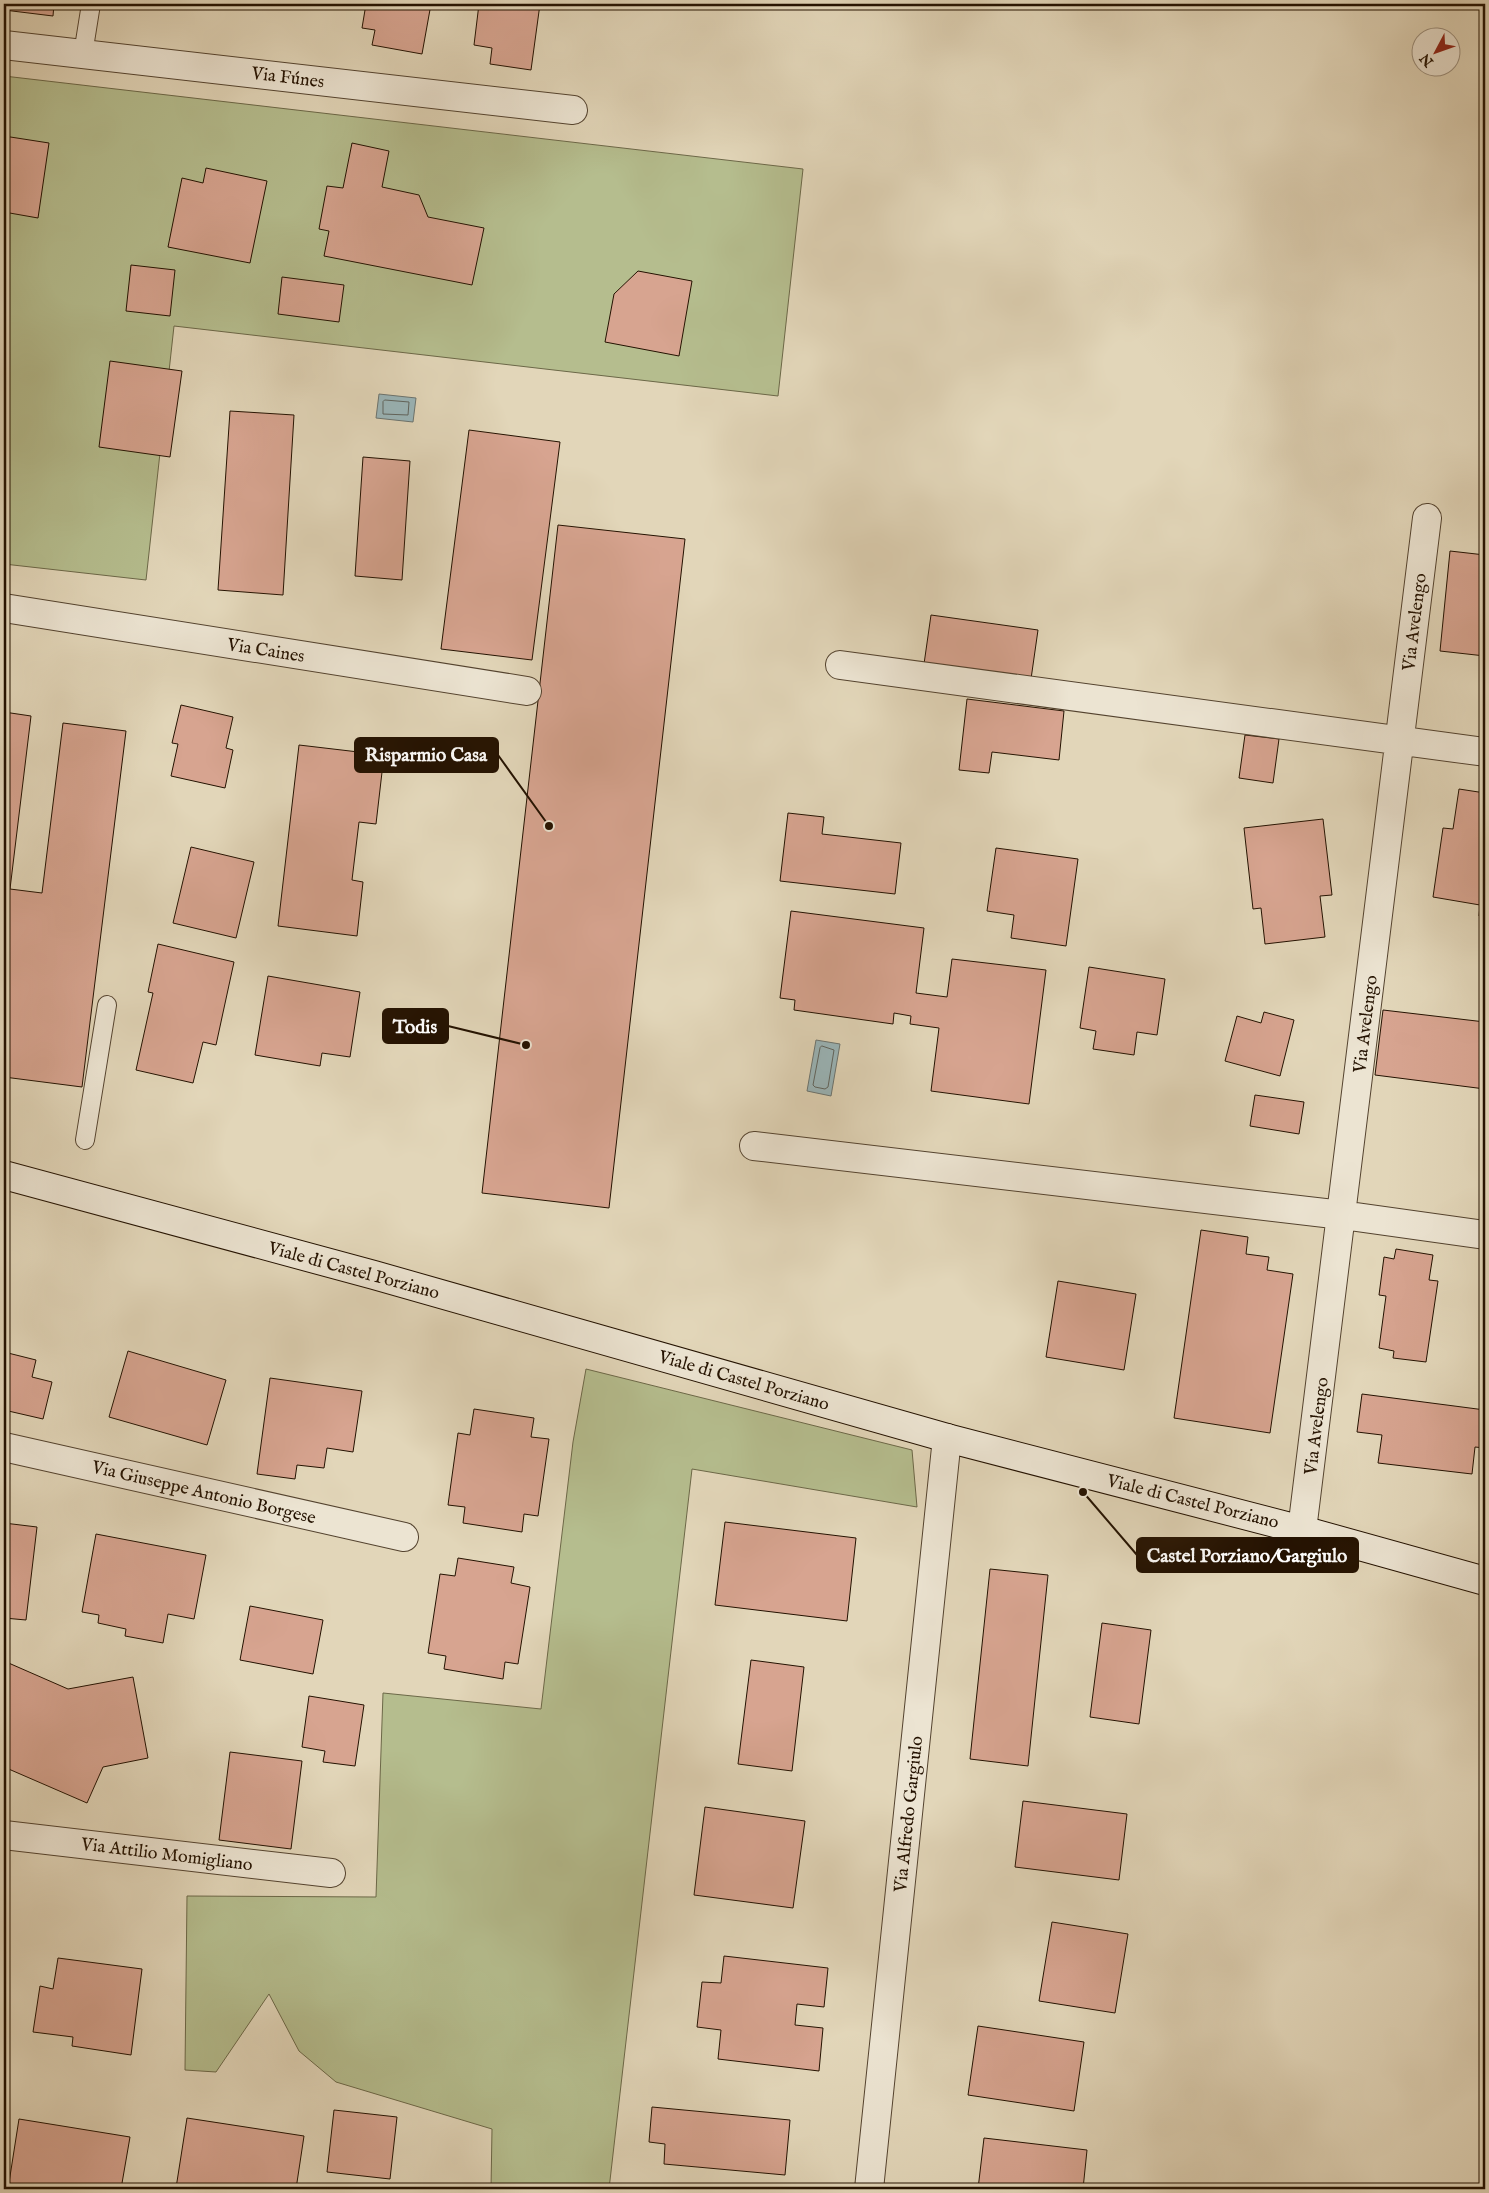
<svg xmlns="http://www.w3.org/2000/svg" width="1489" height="2193" font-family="'IM FELL English',serif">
<rect width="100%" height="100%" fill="#e2d6b9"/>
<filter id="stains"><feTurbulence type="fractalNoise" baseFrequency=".004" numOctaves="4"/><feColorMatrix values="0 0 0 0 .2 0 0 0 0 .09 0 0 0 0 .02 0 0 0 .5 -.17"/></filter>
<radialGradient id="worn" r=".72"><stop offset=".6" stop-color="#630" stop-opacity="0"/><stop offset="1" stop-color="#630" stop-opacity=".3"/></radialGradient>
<!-- green -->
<path fill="#b5bd8e" stroke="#6c6848" d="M4 76 803 169 778 396 174 326 146 580 4 564Z
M586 1369 912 1450 917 1507 692 1469 609 2189H491L492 2129 336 2082 299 2051 269 1994 216 2072 185 2070 187 1896 376 1897 383 1693 541 1709 573 1442Z"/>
<!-- water -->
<path fill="#9ab6ba" stroke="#6b7470" d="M379 394 416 398 413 422 376 418Z
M816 1040 840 1044 831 1096 807 1091Z"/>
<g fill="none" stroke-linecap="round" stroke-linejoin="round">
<!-- shore -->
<path stroke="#5f645e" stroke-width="1" d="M385 400 409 402 408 415 383 414V402Z
M822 1046 834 1050 828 1087 825 1089 815 1087 813 1085 820 1048Z"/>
</g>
<!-- building -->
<path fill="#d7a490" stroke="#241201" d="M4 4H54L53 16 4 10Z
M366 4H431L422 54 372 45 375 30 362 28Z
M479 4H540L531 70 490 64 492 48 474 45Z
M4 136 49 143 38 218 4 212Z
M352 143 389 151 382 187 419 195 428 217 484 228 472 285 324 256 329 231 319 229 327 186 343 188Z
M206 168 267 181 250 263 168 247 182 178 203 183Z
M131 265 175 270 170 316 126 311Z
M638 271 692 281 679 356 605 342 614 294Z
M282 277 344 285 339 322 278 314Z
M110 361 182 371 170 457 99 447Z
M230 411 294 415 283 595 218 590Z
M469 430 560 442 532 660 441 649Z
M363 457 410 461 402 580 355 576Z
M558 525 685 539 609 1208 482 1193Z
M1450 551 1485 555V656L1440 651Z
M931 615 1038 630 1031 679 924 664Z
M967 699 1064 711 1059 760 992 752 989 773 959 770Z
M181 705 233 717 226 748 233 750 225 788 171 776 178 744 172 743Z
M4 712 31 716 10 889 42 893 63 723 126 731 82 1087 4 1077Z
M1245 735 1279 739 1273 783 1239 778Z
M299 745 384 755 376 824 359 822 352 880 363 882 357 936 278 926Z
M1459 789 1485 793V917L1479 916 1480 905 1433 897 1443 828 1453 829Z
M788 813 824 817 822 834 901 843 895 894 780 881Z
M1323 819 1332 895 1320 896 1325 937 1265 944 1261 908 1253 909 1244 828Z
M191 847 254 862 236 938 173 923Z
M996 848 1078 859 1066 946 1011 938 1014 915 987 911Z
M791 911 924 928 916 993 947 997 952 959 1046 970 1029 1104 931 1091 939 1028 910 1024 911 1016 894 1013 893 1024 794 1010 795 1000 780 998Z
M158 944 234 962 216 1045 203 1042 193 1083 136 1070 153 993 148 992Z
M1089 967 1165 979 1157 1035 1137 1032 1134 1055 1093 1049 1096 1031 1080 1028Z
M268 976 360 992 350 1057 322 1053 320 1066 255 1055Z
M1383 1010 1485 1022V1089L1375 1075Z
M1264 1012 1294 1020 1280 1076 1225 1061 1237 1016 1261 1023Z
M1255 1095 1304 1102 1299 1134 1250 1126Z
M1201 1230 1248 1237 1246 1254 1269 1257 1267 1270 1293 1274 1270 1433 1174 1418Z
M1396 1249 1433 1255 1429 1280 1438 1281 1426 1362 1393 1358 1394 1351 1379 1348 1386 1296 1379 1295 1384 1257 1394 1259Z
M1058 1281 1136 1294 1124 1370 1046 1357Z
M128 1351 226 1380 207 1445 109 1417Z
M4 1352 36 1360 32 1377 52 1382 43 1419 4 1410Z
M270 1378 362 1391 353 1452 327 1448 324 1468 297 1465 295 1479 257 1474Z
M1362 1394 1485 1410V1448L1475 1447 1472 1474 1378 1463 1382 1435 1357 1432Z
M474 1409 534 1418 531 1437 549 1439 538 1516 524 1514 522 1532 463 1523 465 1507 448 1505 458 1433 470 1435Z
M725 1522 856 1538 847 1621 715 1605Z
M4 1523 37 1527 26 1620 4 1618Z
M96 1534 206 1555 194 1619 168 1614 163 1643 125 1636 126 1629 98 1623 99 1615 82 1612Z
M458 1558 514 1567 511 1583 530 1587 518 1664 505 1662 503 1679 444 1669 446 1656 428 1653 440 1574 455 1576Z
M990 1569 1048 1575 1028 1766 970 1759Z
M250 1606 323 1620 313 1674 240 1660Z
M1102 1623 1151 1630 1139 1724 1090 1717Z
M751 1660 804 1667 792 1771 738 1764Z
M4 1661 68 1689 133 1677 148 1758 103 1767 87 1803 4 1767Z
M309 1696 364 1705 355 1766 323 1762 325 1751 302 1747Z
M230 1752 302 1761 291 1849 219 1840Z
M1023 1801 1127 1814 1119 1880 1015 1867Z
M705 1807 805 1821 793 1908 694 1895Z
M1052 1922 1128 1934 1115 2013 1039 2001Z
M724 1956 828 1968 824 2007 797 2004 795 2025 823 2028 819 2071 718 2059 721 2030 697 2027 702 1982 721 1983Z
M58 1958 142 1969 131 2055 72 2046 73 2037 33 2032 40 1986 53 1989Z
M978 2026 1084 2042 1074 2111 968 2095Z
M652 2107 790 2120 785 2175 664 2164 665 2144 649 2142Z
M334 2110 397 2117 390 2179 327 2172Z
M187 2118 304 2136 296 2189 176 2188Z
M19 2119 130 2137 121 2189H8Z
M984 2138 1087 2150 1083 2189H978Z"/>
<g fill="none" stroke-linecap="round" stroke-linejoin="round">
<defs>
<path id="lane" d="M83 54 91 4
M85 1140 107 1005"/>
<path id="street" d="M4 45 573 110
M4 608 527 691
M840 665 1485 752
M754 1146 1342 1215 1485 1235
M4 1447 404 1537
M1302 1530 1427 518
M4 1835 331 1873
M869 2189 947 1438"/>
<path id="secondary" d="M4 1175 374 1275 947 1438 1302 1530 1485 1581"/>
</defs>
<!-- lane casing -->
<use href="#lane" stroke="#54432f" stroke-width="20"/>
<!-- street casing -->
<use href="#street" stroke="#54432f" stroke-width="30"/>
<!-- secondary casing -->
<use href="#secondary" stroke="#241201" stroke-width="30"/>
<!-- lane -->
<use href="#lane" stroke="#ece4d2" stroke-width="18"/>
<!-- street -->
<use href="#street" stroke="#ece4d2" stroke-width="28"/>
<!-- secondary -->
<use href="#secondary" stroke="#ece4d2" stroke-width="28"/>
</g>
<g text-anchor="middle" stroke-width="4" stroke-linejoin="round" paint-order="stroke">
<!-- street labels -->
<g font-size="18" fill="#241201" stroke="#ece4d2">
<text transform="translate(288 77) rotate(7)" y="6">Via Fúnes</text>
<text transform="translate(1414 622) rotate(-83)" y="6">Via Avelengo</text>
<text transform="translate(266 650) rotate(9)" y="6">Via Caines</text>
<text transform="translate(1365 1024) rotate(-83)" y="6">Via Avelengo</text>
<text transform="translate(354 1270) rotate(15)" y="6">Viale di Castel Porziano</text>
<text transform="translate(744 1380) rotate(16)" y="6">Viale di Castel Porziano</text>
<text transform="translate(1316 1426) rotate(-83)" y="6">Via Avelengo</text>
<text transform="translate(204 1492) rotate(13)" y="6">Via Giuseppe Antonio Borgese</text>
<text transform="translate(1193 1501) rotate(14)" y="6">Viale di Castel Porziano</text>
<text transform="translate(908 1814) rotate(-84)" y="6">Via Alfredo Gargiulo</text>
<text transform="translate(167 1854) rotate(7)" y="6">Via Attilio Momigliano</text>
</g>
</g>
<!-- callouts -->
<path fill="none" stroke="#241201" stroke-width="2" d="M549 826L498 755M526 1045L448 1026M1083 1492L1137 1555"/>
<g fill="#241201" stroke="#ece4d2" stroke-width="2">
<circle cx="549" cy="826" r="5"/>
<circle cx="526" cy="1045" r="5"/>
<circle cx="1083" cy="1492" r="5"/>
</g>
<g fill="#241201" stroke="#241201" stroke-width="2">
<rect x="355" y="738" width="143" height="34" rx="5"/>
<rect x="383" y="1009" width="65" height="34" rx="5"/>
<rect x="1137" y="1538" width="221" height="34" rx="5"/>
</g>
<g font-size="19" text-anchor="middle" font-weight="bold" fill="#fff">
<text x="426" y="761">Risparmio Casa</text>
<text x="415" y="1033">Todis</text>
<text x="1247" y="1562">Castel Porziano/Gargiulo</text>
</g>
<!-- margin -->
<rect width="1489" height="2193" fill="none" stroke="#e2d6b9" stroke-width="20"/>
<rect x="5" y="5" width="1479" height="2183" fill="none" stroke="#241201" stroke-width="2.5"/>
<rect x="10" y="10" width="1469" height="2173" fill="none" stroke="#241201"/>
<!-- north arrow -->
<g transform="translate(1436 52) rotate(229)"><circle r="24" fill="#ece4d2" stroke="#9c907e"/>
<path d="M0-4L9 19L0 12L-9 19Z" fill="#8f2418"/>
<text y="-8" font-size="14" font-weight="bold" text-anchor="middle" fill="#241201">N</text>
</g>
<rect width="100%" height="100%" filter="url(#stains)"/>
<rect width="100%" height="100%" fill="url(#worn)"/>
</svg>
